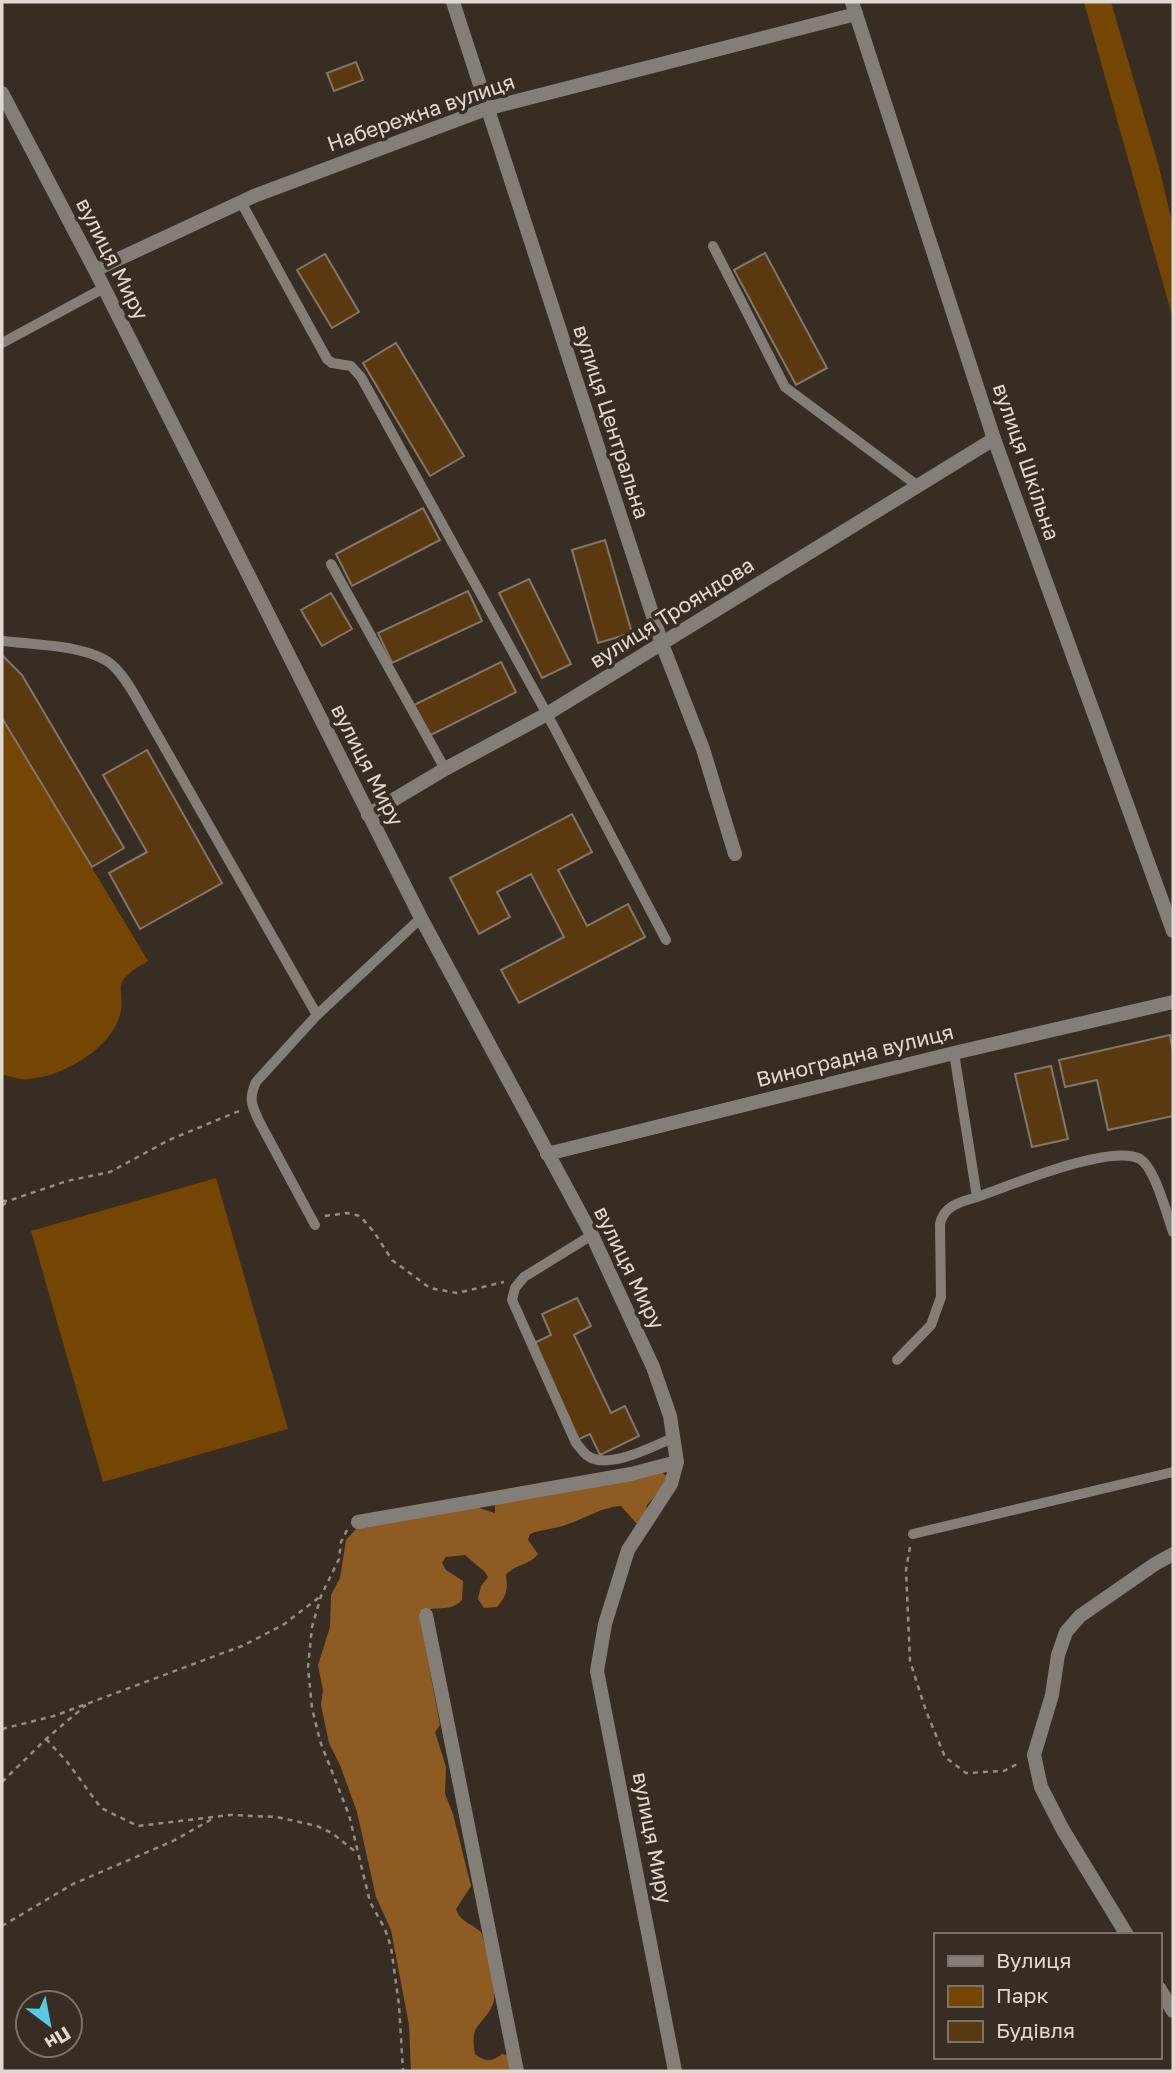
<svg xmlns="http://www.w3.org/2000/svg" width="1175" height="2073" font-family="'Golos Text',sans-serif">
<rect width="100%" height="100%" fill="#382d23"/>
<!-- green -->
<path fill="#754503" d="M1084 2H1111L1159 167 1173 226V319Z
M2 718 148 961C102 987 132 989 117 1023 103 1053 60 1077 28 1079 20 1080 10 1077 2 1074Z
M216 1178 288 1429 103 1482 31 1231Z"/>
<!-- forest -->
<path fill="#8e5c23" d="M661 1472 667 1476V1482L647 1505 645 1518 640 1523H636L621 1506C601 1507 587 1518 568 1524 556 1529 542 1529 530 1534L528 1540 538 1554C529 1566 515 1564 506 1575 508 1589 507 1596 497 1607L484 1608 478 1599 481 1586 488 1577 485 1572 465 1555 446 1557 442 1563 446 1570 463 1581 462 1600C450 1613 433 1605 419 1612L440 1725 435 1732 446 1767 445 1794 453 1814 471 1886 456 1909C459 1921 472 1924 481 1932 486 1946 498 1991 493 2004 482 2028 469 2023 475 2054 485 2062 492 2062 502 2054L507 2055 511 2071H411L409 2025 391 1930 376 1897 357 1812 340 1765 329 1743 321 1705 323 1690 318 1665 330 1627 331 1595 340 1578 346 1540 359 1526 476 1507 495 1513V1503Z"/>
<!-- building -->
<path fill="#5b3910" stroke="#83766a" stroke-width="2" d="M356 62 363 80 334 91 327 73Z
M765 253 827 368 796 385 734 270Z
M325 254 359 312 332 328 297 270Z
M396 343 464 456 430 476 363 363Z
M423 508 440 540 352 586 336 554Z
M605 540 632 633 598 643 572 550Z
M529 579 571 664 542 678 499 593Z
M468 591 482 621 392 663 378 633Z
M331 593 352 629 322 646 301 610Z
M2 655 22 675 124 848 92 867 2 718Z
M501 662 516 692 429 736 414 705Z
M147 750 222 883 140 929 109 873 147 852 103 775Z
M572 814 592 852 558 870 587 926 628 904 645 937 519 1003 501 970 564 937 531 874 497 892 510 917 479 934 450 878Z
M1170 1035 1173 1052V1116L1108 1130 1097 1080 1065 1087 1059 1060Z
M1051 1066 1068 1139 1032 1147 1015 1074Z
M577 1298 591 1326 574 1335 611 1413 625 1406 639 1436 600 1455 590 1434 577 1440 532 1344 551 1335 542 1314Z"/>
<g fill="none" stroke-linecap="round" stroke-linejoin="round">
<!-- path -->
<path stroke="#958c83" stroke-width="2.5" stroke-dasharray="5 5" stroke-linecap="butt" d="M2 1201H8L67 1181 110 1172 169 1140 239 1111
M2 1206 8 1201
M325 1216 347 1213 360 1216 374 1232 392 1260 430 1288 457 1293 504 1282
M347 1530 341 1542 339 1559 321 1596 312 1627 308 1667 312 1708 320 1741 349 1815 370 1902 385 1929 391 1947 399 2005 403 2071
M910 1547 906 1570 910 1661 926 1711 945 1757 966 1773 1004 1771 1019 1763
M2 1729 54 1716 242 1646 283 1625 321 1596
M46 1739 68 1763 101 1808 138 1826 230 1815 277 1817 317 1826 332 1833 357 1853
M2 1782 46 1739 86 1705
M2 1926 73 1884 173 1841 212 1819"/>
<!-- service -->
<path stroke="#847e78" stroke-width="10" d="M241 202 327 359 332 363 351 366 361 377 547 714 666 940
M713 246 785 387 918 486
M2 343 104 288
M331 564 445 769
M4 641C34 645 88 645 111 664 122 673 130 687 137 699L317 1015
M977 1197C1009 1186 1111 1143 1140 1159 1155 1168 1167 1215 1173 1232
M315 1225 260 1123C252 1106 248 1100 256 1082L317 1015 421 918
M592 1235 524 1277 515 1288 512 1300 576 1443C580 1447 583 1453 588 1456 609 1470 651 1447 673 1438
M897 1360 931 1325 941 1297 940 1224C944 1205 961 1202 977 1197L954 1053
M913 1534 1173 1472"/>
<!-- minor -->
<path stroke="#847e78" stroke-width="14" d="M453 2 662 644 703 749 735 854
M2 93 95 270 421 918 592 1235 653 1367 670 1416 677 1462 631 1474 358 1522
M95 270 254 196 486 109 856 14
M368 815 445 769 547 714 994 439
M547 1154 954 1053 1173 1002
M426 1615 517 2071
M1127 1935 1063 1830 1041 1787 1034 1755 1052 1695 1058 1655 1066 1632 1080 1616 1155 1564 1173 1554
M1159 1988 1173 2011
M675 2071 597 1671 605 1624 628 1550 671 1484 677 1462"/>
<!-- tertiary -->
<path stroke="#847e78" stroke-width="14" d="M852 2 994 439 1173 931"/>
</g>
<g text-anchor="middle" stroke-width="7" stroke-linejoin="round" paint-order="stroke">
<!-- street labels -->
<g font-size="21" fill="#e1dad3" stroke="#382d23">
<text transform="translate(421 113) rotate(-19)" y="7">Набережна вулиця</text>
<text transform="translate(112 259) rotate(63)" y="7">вулиця Миру</text>
<text transform="translate(611 422) rotate(72)" y="7">вулиця Центральна</text>
<text transform="translate(1026 462) rotate(71)" y="7">вулиця Шкільна</text>
<text transform="translate(672 613) rotate(-32)" y="7">вулиця Трояндова</text>
<text transform="translate(367 765) rotate(63)" y="7">вулиця Миру</text>
<text transform="translate(855 1056) rotate(-14)" y="7">Виноградна вулиця</text>
<text transform="translate(629 1268) rotate(64)" y="7">вулиця Миру</text>
<text transform="translate(652 1838) rotate(79)" y="7">вулиця Миру</text>
</g>
</g>
<!-- border -->
<rect width="1175" height="2073" fill="none" stroke="#e1dad3" stroke-width="7"/>
<!-- legend -->
<rect x="934" y="1933" width="228" height="126" fill="#382d23" stroke="#7c7269" stroke-width="2"/>
<rect x="948" y="1956" width="35" height="10" fill="#847e78" stroke="#7c7269" stroke-width="2"/>
<text x="996" y="1968" font-size="21" fill="#e1dad3">Вулиця</text>
<rect x="948" y="1986" width="35" height="21" fill="#754503" stroke="#7c7269" stroke-width="2"/>
<text x="996" y="2003" font-size="21" fill="#e1dad3">Парк</text>
<rect x="948" y="2021" width="35" height="21" fill="#5b3910" stroke="#7c7269" stroke-width="2"/>
<text x="996" y="2038" font-size="21" fill="#e1dad3">Будівля</text>
<!-- north arrow -->
<g transform="translate(49 2024) rotate(148)"><circle r="33" fill="#382d23" stroke="#7c7269" stroke-width="2"/>
<path d="M0-5L12 26L0 18L-12 26Z" fill="#58c9e3"/>
<text y="-10" font-size="19" font-weight="bold" text-anchor="middle" fill="#e1dad3">Пн</text>
</g>
</svg>
